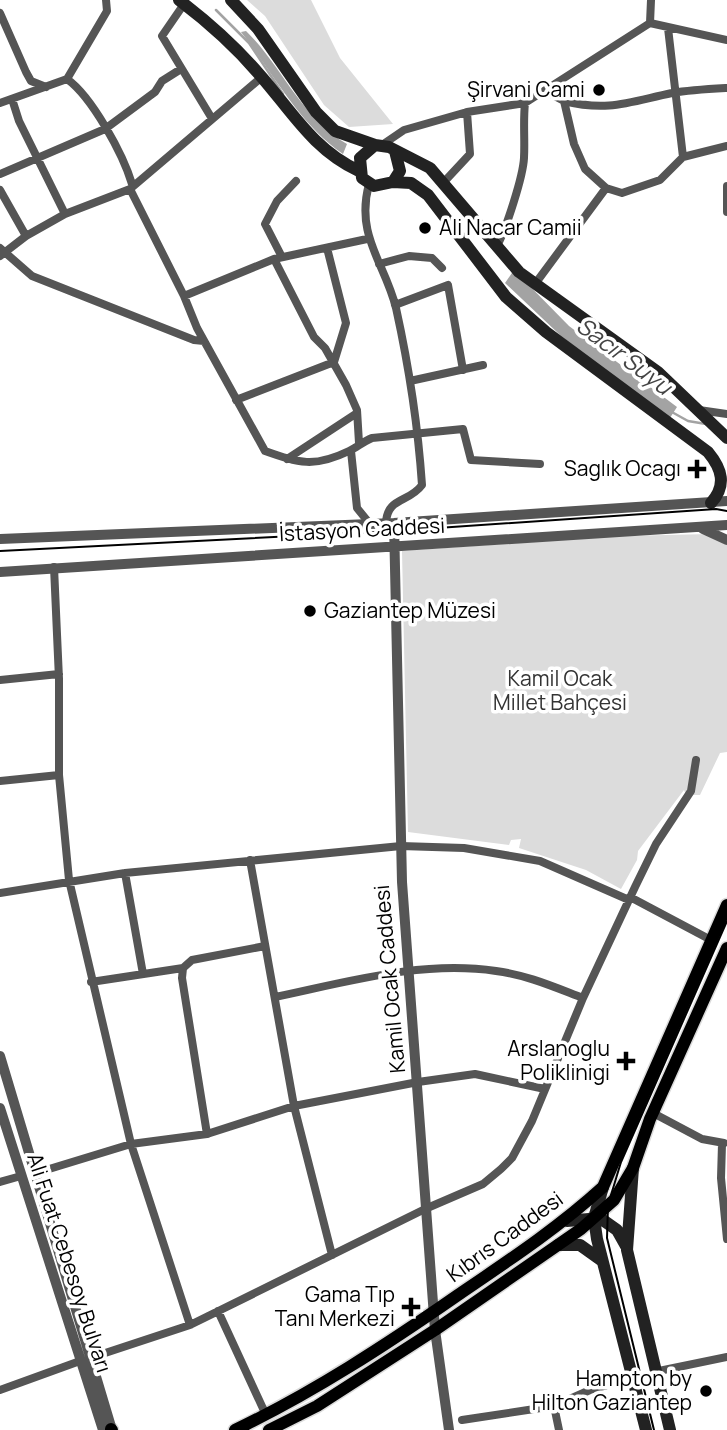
<svg xmlns="http://www.w3.org/2000/svg" width="727" height="1430" font-family="Manrope,sans-serif">
<rect width="100%" height="100%" fill="#fff"/>
<!-- green -->
<path fill="#dcdcdc" d="M247 0H311L340 58 393 124 349 127 324 105 265 16Z
M711 534 727 542V752L720 753 700 795H686L684 790 638 851 637 860 621 889 586 870 519 848 521 839 511 840 509 845 408 832 402 551 621 536Z"/>
<!-- water -->
<path fill="#a3a3a3" d="M246 31C282 66 301 118 347 144L343 154C299 124 273 73 241 32Z
M514 270 569 326 677 407 668 421 560 335 505 283Z"/>
<g fill="none" stroke-linecap="round" stroke-linejoin="round">
<!-- stream -->
<path stroke="#a3a3a3" stroke-width="2.5" d="M216 10 249 43 283 94
M670 411 688 421 706 424"/>
<defs>
<path id="primary" d="M111 1429 112 1430
M235 1430C314 1392 386 1345 458 1295 508 1261 558 1228 603 1187L727 905
M269 1430 317 1406 435 1330 581 1229 614 1200 633 1168 650 1119 727 948"/>
</defs>
<!-- primary casing -->
<use href="#primary" stroke="#dbdbdb" stroke-width="15"/>
<!-- minor -->
<path stroke="#555" stroke-width="8" d="M184 4 162 36 211 117
M0 13 26 72 31 81 46 87
M650 23 651 0
M668 28 683 157
M67 79C92 97 123 154 132 184
M545 91 564 101 574 144 585 169 606 188 622 193 660 180 683 157 727 146
M12 99 19 121 65 214
M564 101C608 112 629 102 672 93 690 90 709 89 727 88
M0 103 67 79 107 11 106 0
M382 145 404 130 467 112 525 103 650 23 727 40
M0 174 105 129 155 92 162 81 181 69
M443 183 470 154 467 112
M369 184C355 236 385 263 396 308 409 367 418 426 422 485 409 503 387 497 386 523
M727 186V212
M130 189 184 296 197 328 265 451C299 463 314 468 349 451 357 447 363 442 372 438L463 429 471 460 540 464
M0 190 26 236
M497 246C506 229 523 177 524 158 525 140 523 121 525 103
M0 248 32 276 194 340 204 341
M0 256 26 236 65 214 130 189 262 77
M282 257 265 224 277 201 296 181
M274 259 314 337 325 348 346 385 357 410 359 443
M379 264 409 256 432 258 442 268
M535 284 606 188
M184 296 274 259 367 239
M395 305 448 285 463 370
M410 381 483 365
M236 400 334 362 346 323 327 248
M699 410 727 414
M351 451 357 508 370 524
M287 459 357 413
M54 567 59 679V775L69 880 131 1144 190 1325
M0 680 59 674
M0 781 59 775
M250 860 294 1106 332 1255
M125 873 143 974
M0 893 125 873 401 846 464 848 540 861 629 900
M630 897 711 940
M91 982 183 968
M275 997C347 982 422 960 496 971 527 975 554 987 583 998
M653 1113 702 1139 724 1143
M207 1134 182 978 183 968 192 960 265 946
M722 1144 721 1178 727 1239
M36 1173 131 1144 207 1134 294 1106 418 1082 475 1074 545 1089
M0 1182 21 1176
M218 1311 266 1415
M90 1358 190 1325 425 1209 483 1184 501 1169 512 1158 532 1121 583 998 635 887 656 844 691 791 696 760
M654 1372 727 1357
M0 1390 80 1361
M554 1406 559 1430
M462 1420 554 1406 590 1390 632 1378"/>
<!-- tertiary -->
<path stroke="#555" stroke-width="10" d="M394 523 402 882 435 1330 449 1430
M703 529 727 540
M0 539 394 523 727 501
M0 572 727 525
M0 1056 112 1430
M0 1108 103 1430"/>
<!-- secondary -->
<path stroke="#222" stroke-width="12" d="M179 0C208 22 235 46 259 74 291 110 313 150 359 171
M231 0 258 29 316 112 335 131 375 145
M395 151 400 171 393 182 374 186 362 178 360 158 375 145 389 147 430 168 519 272 658 372 727 438
M393 182 411 183 428 195 506 297 546 332 708 452C722 469 727 485 711 503
M633 1168 627 1250 670 1430
M603 1187 594 1218 597 1239 646 1430
M567 1221 600 1218 617 1230 626 1246
M558 1245H580L601 1260"/>
<!-- primary -->
<use href="#primary" stroke="#000" stroke-width="12"/>
<!-- tram -->
<path stroke="#000" stroke-width="2" d="M0 551 394 531 716 509 727 511
M654 1430 607 1238 608 1205 621 1162 727 921"/>
</g>
<!-- markers -->
<g fill="#000" stroke="#fff" stroke-width="2.5">
<circle cx="599" cy="90" r="7"/>
<circle cx="425" cy="228" r="7"/>
<path d="M693.5 458.5h7v7h7v7h-7v7h-7v-7h-7v-7h7z"/>
<circle cx="310" cy="611" r="7"/>
<path d="M622.5 1050.5h7v7h7v7h-7v7h-7v-7h-7v-7h7z"/>
<path d="M407.5 1296.5h7v7h7v7h-7v7h-7v-7h-7v-7h7z"/>
<circle cx="706" cy="1391" r="7"/>
</g>
<g text-anchor="middle" stroke-width="7" stroke-linejoin="round" paint-order="stroke">
<!-- poi labels -->
<g font-size="21" fill="#000" stroke="#fff" text-anchor="end">
<text x="585" y="97">Şirvani Cami</text>
<text x="439" y="235" text-anchor="start">Ali Nacar Camii</text>
<text x="681" y="476">Saglık Ocagı</text>
<text x="324" y="618" text-anchor="start">Gaziantep Müzesi</text>
<text x="610" y="1056">Arslanoglu<tspan x="610" dy="24">Poliklinigi</tspan></text>
<text x="395" y="1302">Gama Tıp<tspan x="395" dy="24">Tanı Merkezi</tspan></text>
<text x="692" y="1386">Hampton by<tspan x="692" dy="24">Hilton Gaziantep</tspan></text>
</g>
<!-- street labels -->
<g font-size="21" fill="#000" stroke="#fff">
<text transform="translate(362 530) rotate(-3)" y="7">İstasyon Caddesi</text>
<text transform="translate(390 979) rotate(-95)" y="7">Kamil Ocak Caddesi</text>
<text transform="translate(505 1237) rotate(-36)" y="7">Kıbrıs Caddesi</text>
<text transform="translate(69 1263) rotate(72)" y="7">Ali Fuat Cebesoy Bulvarı</text>
</g>
<!-- park labels -->
<g font-size="21" fill="#333" stroke="#fff">
<text x="560" y="686">Kamil Ocak<tspan x="560" dy="24">Millet Bahçesi</tspan></text>
</g>
<!-- water labels -->
<g font-size="23" font-style="italic" fill="#444" stroke="#fff">
<text transform="translate(624 356) rotate(37)" y="8">Sacır Suyu</text>
</g>
</g>
</svg>
